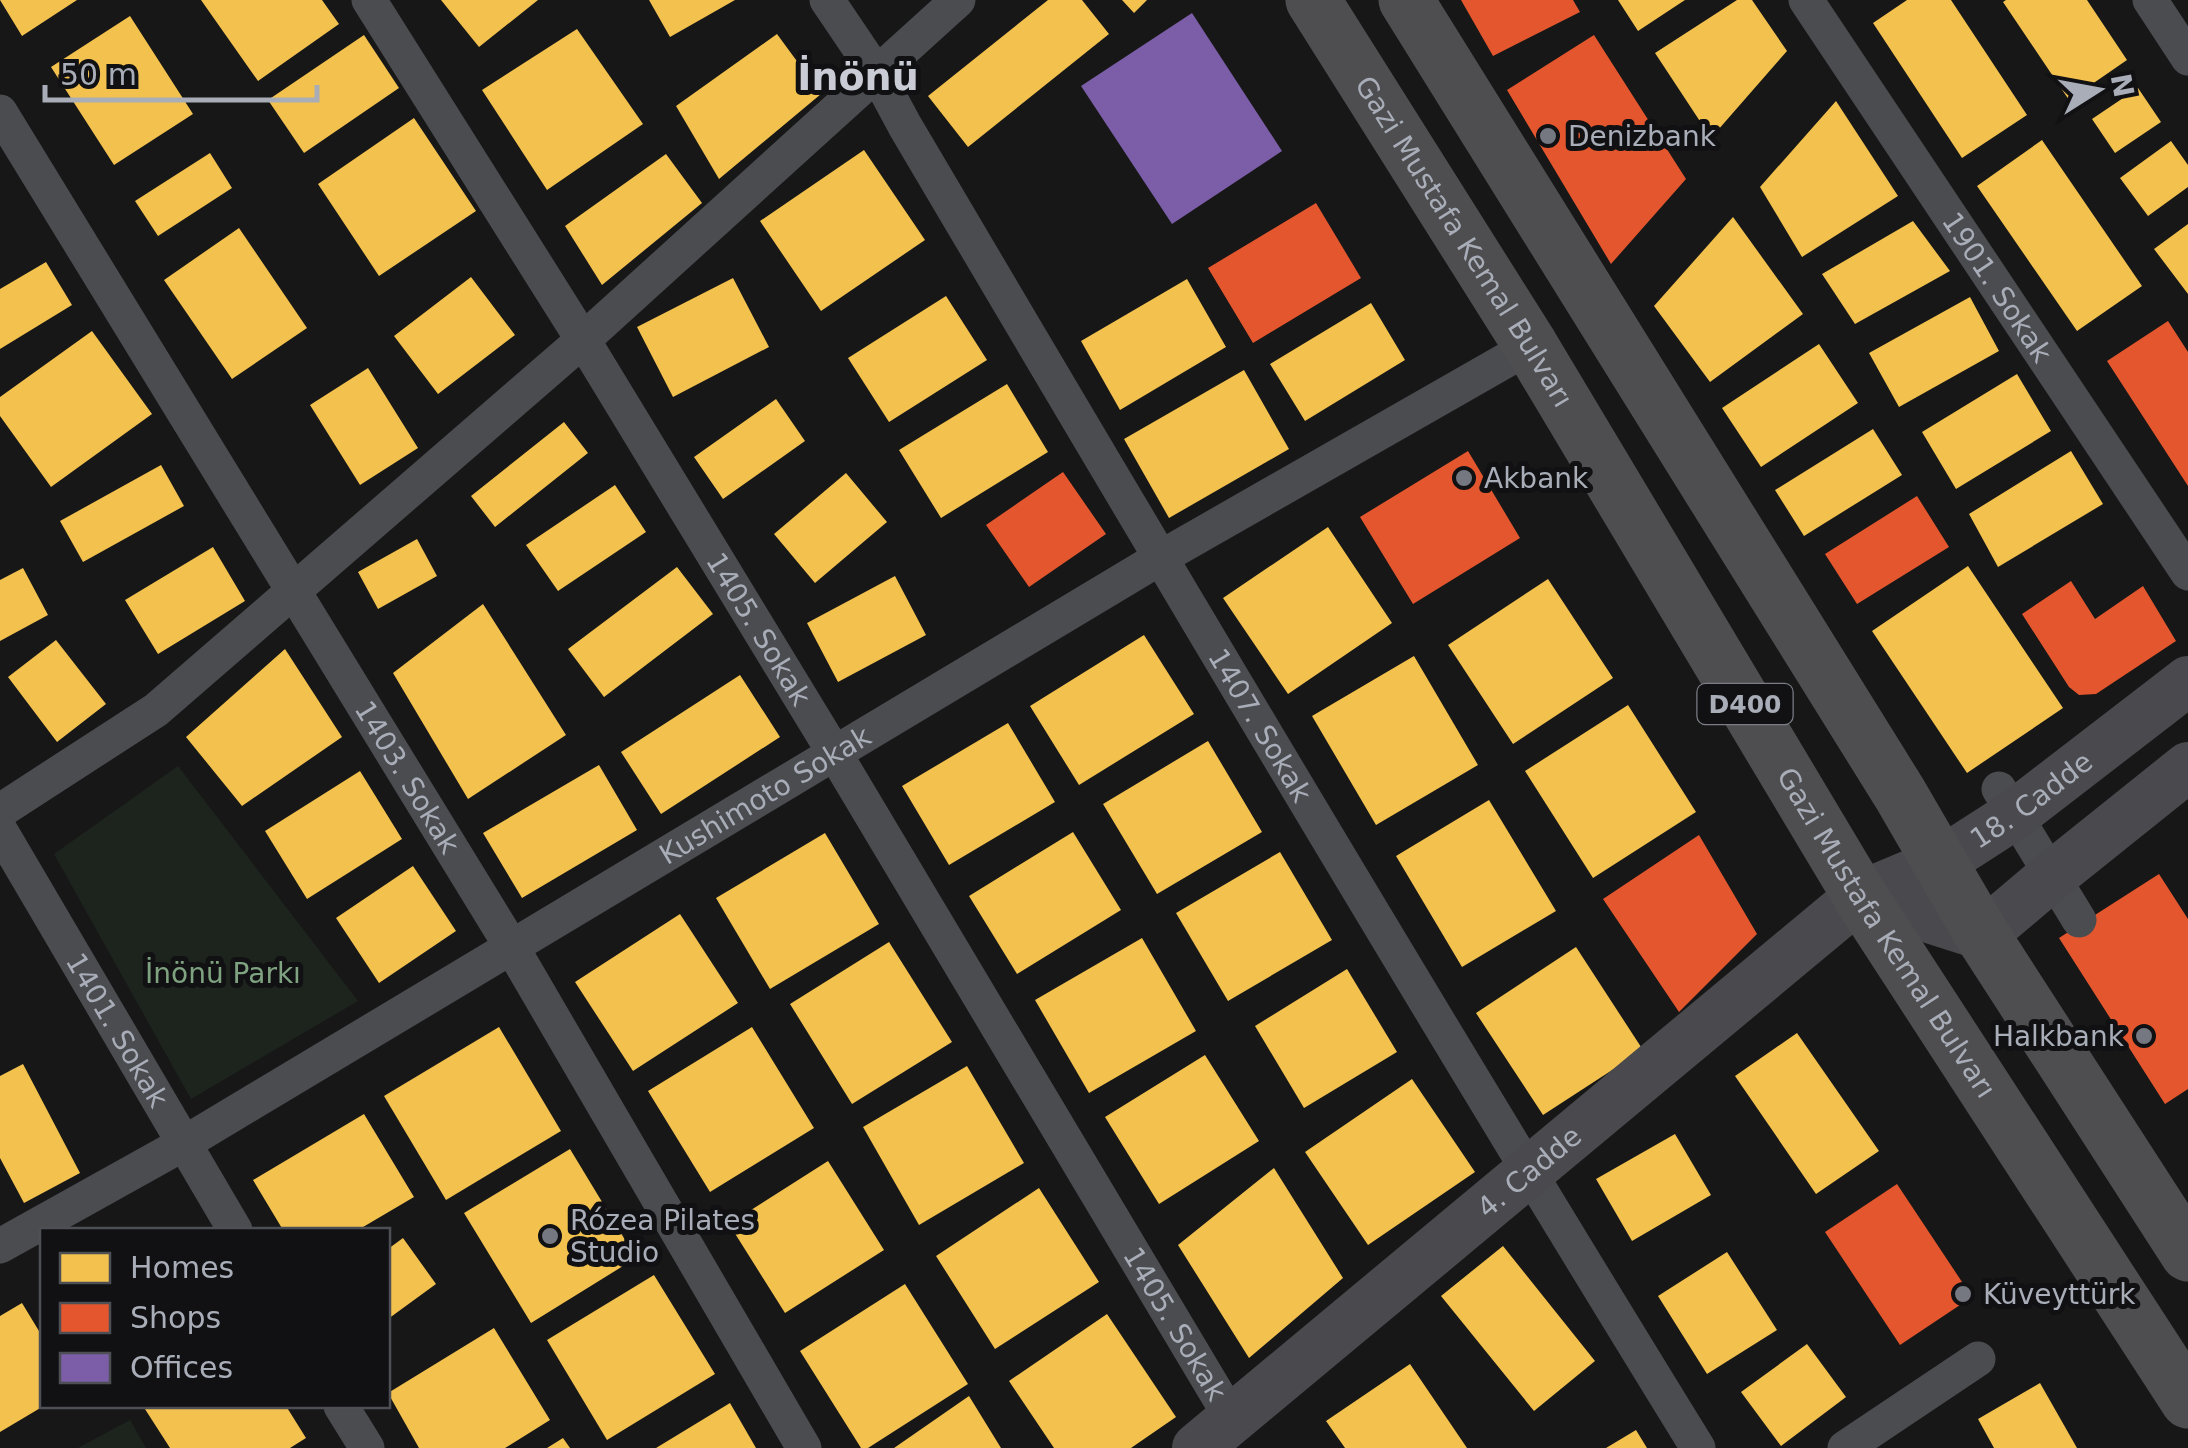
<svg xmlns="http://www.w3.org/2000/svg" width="2188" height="1448" font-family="'DejaVu Sans',sans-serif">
<rect width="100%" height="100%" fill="#171717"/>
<!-- green -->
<path fill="#1d241e" d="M178 766 358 1001 191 1099 54 854Z
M130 1420 146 1448H78Z"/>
<!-- homes -->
<path fill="#f2c14e" d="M0 0H77L22 36Z
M201 0H322L339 24 258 81Z
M441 0H538L479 47Z
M649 0H735L670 37Z
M1048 0H1082L1109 34 968 147 928 96Z
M1122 0H1147L1134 13Z
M1618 0H1685L1638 31Z
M1737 0H1752L1787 51 1711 138 1655 53Z
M1907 0H1951L2027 115 1962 158 1873 23Z
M2006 0H2087L2127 60 2069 100 2003 2Z
M130 16 193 114 114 165 51 67Z
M577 29 643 124 547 190 482 90Z
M777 34 821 94 719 179 676 106Z
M364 35 399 88 304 153 268 100Z
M2138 88 2161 122 2115 153 2092 119Z
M1836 101 1898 196 1802 257 1760 187Z
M414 118 476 211 379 276 318 184Z
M2042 140 2142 286 2077 331 1977 186Z
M2171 141 2188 165V187L2148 216 2120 178Z
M864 150 925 240 821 311 760 221Z
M210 153 232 188 158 236 135 201Z
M666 154 702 203 602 285 565 226Z
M1733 217 1803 314 1710 382 1654 306Z
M1913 221 1950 271 1855 324 1822 274Z
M2188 224V294L2154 249Z
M239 228 307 328 232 379 164 280Z
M46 262 72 305 0 349V289Z
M471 277 515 335 438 394 394 336Z
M733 278 769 347 673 397 637 327Z
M1187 279 1226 347 1120 410 1081 341Z
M946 296 987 360 889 422 848 358Z
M1970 297 1999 351 1899 407 1869 353Z
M1371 303 1405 360 1305 421 1270 364Z
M92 331 152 414 51 487 0 416V397Z
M1819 344 1858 403 1761 467 1722 408Z
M368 368 418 448 360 485 310 405Z
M1244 370 1289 449 1169 518 1124 439Z
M2017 374 2051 431 1956 489 1922 432Z
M1007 384 1048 452 941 518 899 450Z
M776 399 805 441 723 499 694 457Z
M564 422 588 453 495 527 471 496Z
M1873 429 1902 475 1804 536 1775 490Z
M2071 451 2103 504 1998 567 1969 514Z
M161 465 184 506 83 562 60 521Z
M846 473 887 522 815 583 774 534Z
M615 485 646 532 558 591 526 545Z
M1328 527 1392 623 1288 694 1223 598Z
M417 539 437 576 378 609 358 572Z
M213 547 245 601 158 654 125 600Z
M1968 566 2063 708 1967 773 1872 631Z
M677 567 713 614 604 697 568 649Z
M23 568 48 615 0 641V580Z
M895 576 926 635 838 682 807 623Z
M1548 579 1613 678 1513 744 1448 645Z
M483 604 566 735 468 799 393 673Z
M1144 635 1194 714 1079 785 1030 706Z
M56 640 106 704 57 742 8 677Z
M285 649 342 737 242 806 186 737Z
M1414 656 1478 765 1376 825 1312 716Z
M740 675 780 737 661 814 621 752Z
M1628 705 1696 812 1593 878 1525 771Z
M1008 723 1055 802 949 865 902 786Z
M1208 741 1262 832 1157 894 1103 804Z
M599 765 637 830 522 898 483 833Z
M360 771 402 839 307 899 265 831Z
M1489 800 1556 911 1462 967 1396 856Z
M1073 832 1121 910 1017 974 969 896Z
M825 833 879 924 770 989 716 898Z
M1280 852 1332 940 1228 1001 1176 913Z
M413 866 456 931 379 983 336 918Z
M680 914 738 1003 633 1071 575 982Z
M1142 938 1196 1031 1089 1093 1035 1000Z
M889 942 952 1042 852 1104 790 1004Z
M1576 947 1643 1050 1543 1115 1476 1013Z
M1347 969 1397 1052 1304 1108 1255 1026Z
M499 1027 561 1131 446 1200 384 1096Z
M752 1027 814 1128 710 1192 648 1091Z
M1797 1033 1879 1151 1816 1194 1735 1076Z
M1205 1055 1259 1141 1159 1204 1105 1117Z
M23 1064 80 1173 24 1203 0 1158V1076Z
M967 1066 1024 1163 919 1225 863 1127Z
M1412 1079 1475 1172 1368 1245 1305 1152Z
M364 1114 414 1197 358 1230H283L253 1180Z
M1675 1134 1711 1195 1632 1241 1596 1179Z
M570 1149 636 1258 531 1323 464 1213Z
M828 1161 884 1250 785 1313 729 1224Z
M1274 1168 1343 1278 1249 1358 1178 1245Z
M1039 1188 1099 1282 995 1349 936 1256Z
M403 1238 436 1284 388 1319V1249Z
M1503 1246 1595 1361 1534 1411 1441 1296Z
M1727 1252 1777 1330 1707 1374 1658 1296Z
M654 1275 715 1374 607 1440 547 1340Z
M905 1284 968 1384 868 1448H861L800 1351Z
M22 1303 42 1336V1407L0 1432V1316Z
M1107 1314 1176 1417 1131 1448H1054L1009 1381Z
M494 1328 550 1420 505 1448H419L388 1393Z
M1807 1344 1846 1397 1781 1446 1741 1392Z
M1410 1364 1467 1448H1345L1326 1421Z
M2040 1383 2077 1448H1994L1978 1419Z
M969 1396 1001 1448H894Z
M730 1403 756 1448H656Z
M143 1406H286L306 1438 290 1448H170Z
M1636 1430 1647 1448H1606Z
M563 1438 570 1448H547Z"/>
<!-- shops -->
<path fill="#e4572e" d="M1461 0H1573L1580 12 1493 56Z
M1594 35 1686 179 1611 264 1507 90Z
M1316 203 1361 278 1253 343 1208 268Z
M2168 321 2188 352V486L2107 361Z
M1468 451 1520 538 1413 604 1360 517Z
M1063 472 1106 534 1029 587 986 525Z
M1917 496 1949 547 1857 604 1825 554Z
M2071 581 2095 619 2143 586 2176 641 2096 694 2079 695 2069 687 2022 614Z
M1699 835 1757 934 1679 1012 1603 899Z
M2159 874 2188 919V1089L2165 1104 2059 938Z
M1897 1184 1972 1297 1900 1345 1825 1232Z"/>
<!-- offices -->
<path fill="#7b5ea7" d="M1192 13 1282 151 1172 224 1081 86Z"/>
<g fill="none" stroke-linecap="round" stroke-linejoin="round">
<!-- street -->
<g stroke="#4b4c50" stroke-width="35">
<path id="s1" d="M369 0 583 340 835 754 1232 1419"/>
<path id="s2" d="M827 0 877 74 905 126C1166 568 1428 1010 1698 1448"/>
<path id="s3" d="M1806 0 2188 573"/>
<path d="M2150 0 2188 58"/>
<path id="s4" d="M0 112 511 946 804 1448"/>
<path d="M1999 789 2079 920"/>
<path d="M0 811 156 710 583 340 958 0"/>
<path id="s5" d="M0 830 235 1230"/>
<path id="s6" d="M0 1246 183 1144 1160 558 1531 346"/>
<path d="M341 1406 367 1448"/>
<path d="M1845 1448 1978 1359"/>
</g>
<!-- secondary -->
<g stroke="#4a4a4e" stroke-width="50">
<path d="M1860 896 1982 935 2047 880 2188 767"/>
<path id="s7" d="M1197 1448 1860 896 1941 862 2014 815 2188 681"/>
</g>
<!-- highway -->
<g stroke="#4e4e51" stroke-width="55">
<path id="s8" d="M1313 0 1531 346 1860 896 2188 1401"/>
<path d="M1406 0 1900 794 1982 935 2188 1254"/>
</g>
</g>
<!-- markers -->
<g fill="#757880" stroke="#111113" stroke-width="4">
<circle cx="1548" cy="136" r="10"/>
<circle cx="1464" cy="478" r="10"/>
<circle cx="2144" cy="1036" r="10"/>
<circle cx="550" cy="1236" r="10"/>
<circle cx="1963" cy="1294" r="10"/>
</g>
<g text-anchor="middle" stroke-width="10" stroke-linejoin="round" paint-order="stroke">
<!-- shield labels -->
<rect fill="#111113" stroke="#7b7e86" stroke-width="2.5" x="1697.5" y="684" width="95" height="40" rx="8"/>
<g font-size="25" font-weight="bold" fill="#a8adb8">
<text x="1745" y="713">D400</text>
</g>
<!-- poi labels -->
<g font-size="28" fill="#a8adb8" stroke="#111113" text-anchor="start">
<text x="1568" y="146">Denizbank</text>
<text x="1484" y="488">Akbank</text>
<text x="2124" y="1046" text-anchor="end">Halkbank</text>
<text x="570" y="1230">Rózea Pilates<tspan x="570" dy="32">Studio</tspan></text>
<text x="1983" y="1304">Küveyttürk</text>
</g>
<!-- street labels -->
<g font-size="28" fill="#a8adb8" stroke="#111113">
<text dy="10" stroke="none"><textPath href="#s8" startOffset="285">Gazi Mustafa Kemal Bulvarı</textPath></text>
<text dy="10" stroke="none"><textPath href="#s3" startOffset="345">1901. Sokak</textPath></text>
<text dy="10" stroke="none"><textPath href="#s1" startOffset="740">1405. Sokak</textPath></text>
<text dy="10" stroke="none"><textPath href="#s2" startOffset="845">1407. Sokak</textPath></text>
<text dy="10" stroke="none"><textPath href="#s4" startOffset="780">1403. Sokak</textPath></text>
<text dy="10" stroke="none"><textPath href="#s6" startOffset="888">Kushimoto Sokak</textPath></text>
<text dy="10" stroke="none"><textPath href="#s7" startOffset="1060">18. Cadde</textPath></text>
<text dy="10" stroke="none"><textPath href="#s8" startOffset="1095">Gazi Mustafa Kemal Bulvarı</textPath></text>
<text dy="10" stroke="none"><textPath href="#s5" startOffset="232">1401. Sokak</textPath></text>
<text dy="10" stroke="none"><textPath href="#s7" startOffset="432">4. Cadde</textPath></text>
<text dy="10" stroke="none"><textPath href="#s1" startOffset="1550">1405. Sokak</textPath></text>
</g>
<!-- park labels -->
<g font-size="28" fill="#7fa381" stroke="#111113">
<text x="223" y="983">İnönü Parkı</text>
</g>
<!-- district labels -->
<g font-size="38" font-weight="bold" fill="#c9ccd4" stroke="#111113">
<text x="858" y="90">İnönü</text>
</g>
</g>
<!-- legend -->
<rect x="40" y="1228" width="350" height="180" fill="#111113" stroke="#4d4f55" stroke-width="2.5"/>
<rect x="60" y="1253" width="50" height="30" fill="#f2c14e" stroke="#4d4f55" stroke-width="2.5"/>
<text x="130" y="1278" font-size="30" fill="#a8adb8">Homes</text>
<rect x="60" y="1303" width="50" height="30" fill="#e4572e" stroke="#4d4f55" stroke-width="2.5"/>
<text x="130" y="1328" font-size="30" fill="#a8adb8">Shops</text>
<rect x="60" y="1353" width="50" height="30" fill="#7b5ea7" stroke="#4d4f55" stroke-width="2.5"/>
<text x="130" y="1378" font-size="30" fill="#a8adb8">Offices</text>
<!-- north arrow -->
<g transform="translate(2098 90) rotate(79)" stroke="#111113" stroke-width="8" paint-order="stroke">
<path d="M0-8L18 38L0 25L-18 38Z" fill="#a8adb8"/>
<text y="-15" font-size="28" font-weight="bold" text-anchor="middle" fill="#a8adb8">N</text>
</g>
<!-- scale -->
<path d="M45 85v15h272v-15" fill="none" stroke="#a8adb8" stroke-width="5"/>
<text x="60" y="85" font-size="30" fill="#a8adb8" stroke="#111113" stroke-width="8" paint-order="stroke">50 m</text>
</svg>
